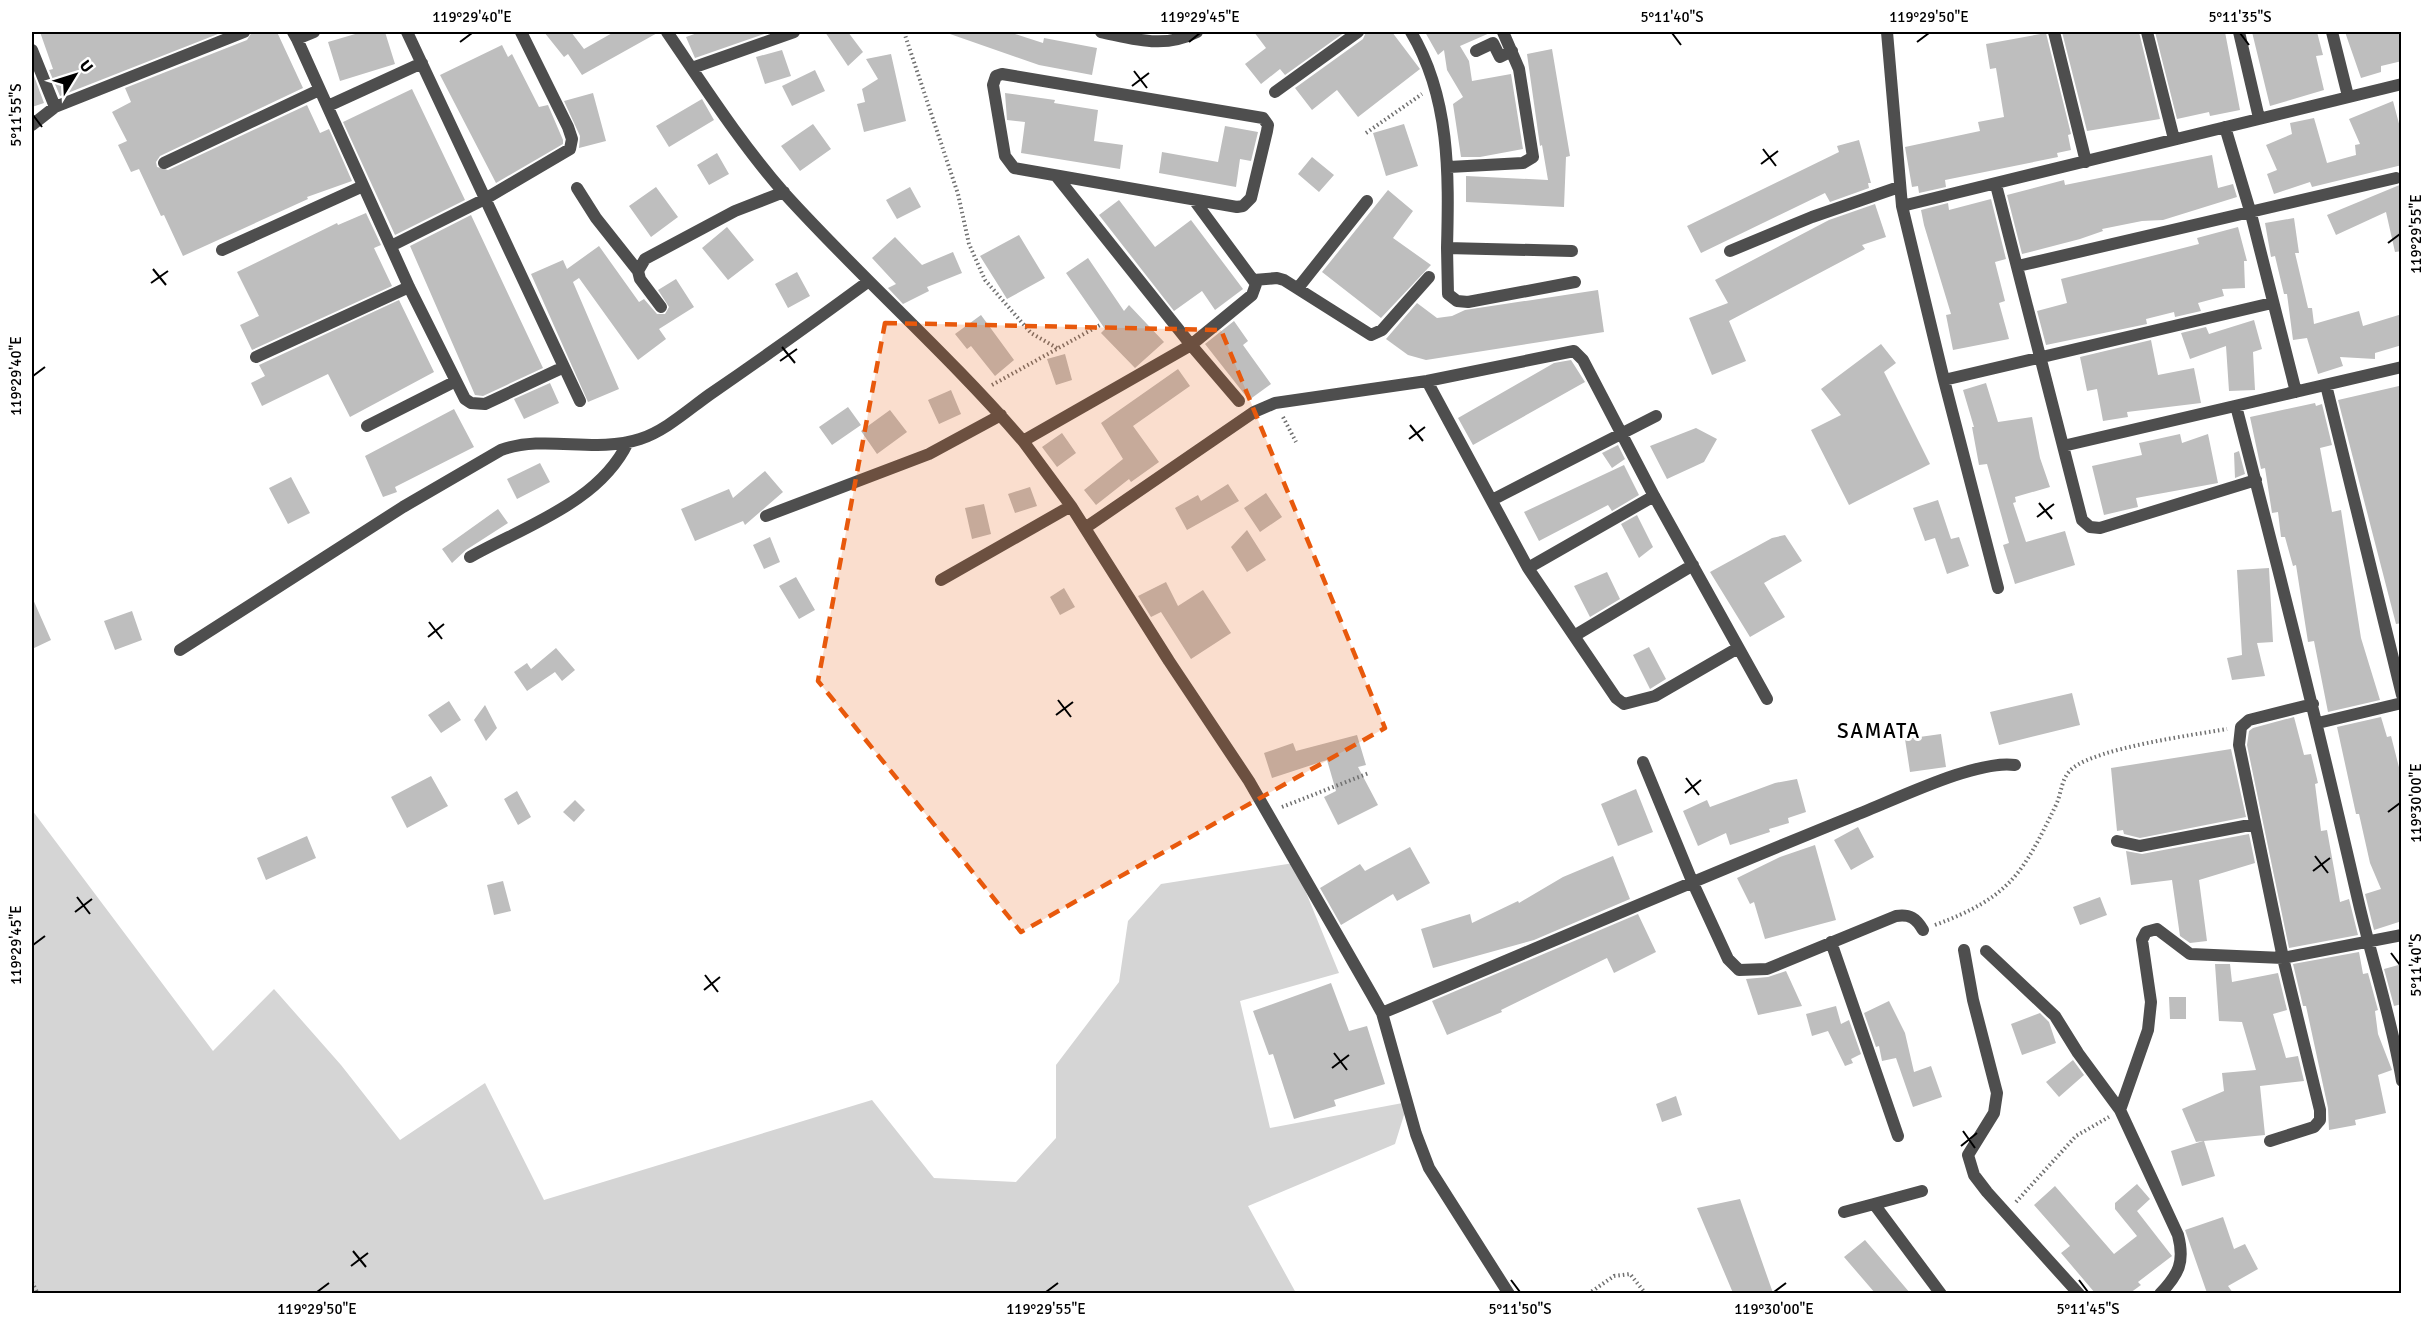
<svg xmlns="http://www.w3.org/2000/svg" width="2433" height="1325" font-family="Signika,sans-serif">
<rect width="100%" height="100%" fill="#fff"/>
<!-- green -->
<path fill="#d5d5d5" d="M32 810 213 1051 274 989 341 1065 400 1140 485 1083 544 1200 872 1100 934 1178 1016 1182 1056 1138V1065L1119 982 1128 921 1161 884 1294 863 1339 973 1240 1001 1270 1128 1408 1102 1395 1144 1248 1206 1296 1293H32Z"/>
<!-- building -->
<path fill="#bebebe" d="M40 32H223L60 96 49 70 53 69Z
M252 32H277L303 88 160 156 156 162 157 167 168 170 307 105 320 133 329 129 352 181 307 197 308 199 183 256 164 215 161 216 139 169 131 172 118 145 127 141 112 112 131 102 125 88 247 40Z
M362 32H385L395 64 340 81 328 42Z
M544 32H571L584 49 614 32H659L582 75 568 54 564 57Z
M700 32H767V33L695 58 686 37Z
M825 32H848L863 52 848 66Z
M951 32H1009L1043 43 1044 38 1097 48 1092 75 1039 65 950 34Z
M1254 32H1345L1285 75 1280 69 1261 84 1245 64 1266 48Z
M1366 32H1392L1420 69 1358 117 1337 90 1312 110 1295 88 1363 39Z
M1425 32H1492L1460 46 1469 61 1472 81 1511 74 1523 149 1480 157H1461L1453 104 1463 97 1447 70 1444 50 1438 55Z
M2062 32H2139L2160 119 2087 131Z
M2155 32H2225L2240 110 2210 116 2209 112 2177 119Z
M2252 32H2317L2323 55 2316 56 2324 90 2270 106Z
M2345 32H2402V61L2381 66V72L2361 78Z
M2046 33 2071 134 2068 135 2071 150 2057 153 2058 157 1945 180 1946 187 1919 193 1918 186 1912 187 1905 147 1980 131 1978 122 2004 117 1996 68 1990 69 1986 44Z
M502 45 508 57 512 54 539 107 548 105 563 140V144L496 183 440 75Z
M1552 49 1570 156 1566 157 1564 207 1466 202V176L1548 180 1542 145 1540 146 1527 54Z
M782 50 791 76 765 84 756 57Z
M891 54 906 121 864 132 857 104 865 102 862 89 878 79 866 59Z
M815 70 825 91 792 106 782 86Z
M34 76 44 103 32 107V77Z
M412 89 465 200 395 235 343 122Z
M593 93 606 141 579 148 580 136 564 101Z
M1005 93 1055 100 1054 103 1098 110 1094 141 1123 145 1120 169 1021 153 1025 122 1007 120Z
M702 99 714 120 669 147 656 126Z
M2393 101 2402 135V165L2312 187 2310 182 2274 194 2267 174 2277 170 2266 145 2292 134 2290 123 2314 118 2327 163 2356 155 2355 145 2360 144 2349 119Z
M813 124 831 149 800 171 781 146Z
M1404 124 1418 166 1386 176 1373 133Z
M1225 126 1258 132 1251 161 1240 159 1236 187 1159 173 1162 152 1218 162Z
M1859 140 1871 183H1868L1869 188 1830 202 1825 193 1701 253 1687 226 1839 152 1837 146Z
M717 153 729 174 709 185 697 165Z
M2212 155 2218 188 2233 184 2237 197 2163 220 2142 221 2102 229 2103 231 2080 239 2022 254 2007 195 2064 180 2065 185Z
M1312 157 1334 175 1319 192 1298 174Z
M2402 184V251L2395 252 2386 212 2336 235 2327 215Z
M656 187 678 217 651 237 629 206Z
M910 187 921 207 897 219 886 200Z
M1388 190 1413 211 1393 238 1431 265 1381 318 1322 272Z
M1991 199 2006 259 1995 262 2005 301 1999 303 2009 339 1953 350 1946 315 1951 314 1924 225 1921 210 1948 203 1949 210Z
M1119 200 1155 247 1191 220 1243 289 1215 310 1202 291 1174 311 1099 215Z
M1875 204 1886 237 1862 245 1865 249 1729 321 1746 361 1712 375 1689 318 1728 303 1715 280 1829 220Z
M366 213 381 245 374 248 392 286 252 350 240 325 259 316 237 272 337 223 338 225Z
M471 215 543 368 483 396 475 395 410 246Z
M2294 218 2299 253H2295L2308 308H2312L2314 324 2359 311 2363 326 2402 314V345L2375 353V359L2340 357 2343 366 2318 374 2307 338 2293 340 2287 294H2284L2275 256 2271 257 2265 223Z
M727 227 754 260 728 280 702 248Z
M2238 227 2247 261H2244L2245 288 2222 289 2224 296 2198 303 2201 311 2175 317 2174 312 2146 319 2147 324 2046 345 2037 311 2067 303 2061 279 2199 244 2197 238Z
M1019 235 1045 278 1007 299 980 256Z
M895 237 922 265 953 252 962 273 927 287 929 291 903 304 888 288 896 284 872 258Z
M599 246 639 302 644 299 657 314H665L669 307 658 290 676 279 694 307 659 329 666 339 638 360 579 278 573 282 619 389 588 402 531 274 563 260 567 269Z
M1088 258 1124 311 1129 305 1164 342 1135 368 1101 333 1105 329 1066 273Z
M797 272 810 296 788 308 775 284Z
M1598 290 1604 332 1426 360 1408 355 1386 339 1417 303 1437 318 1452 316 1465 310Z
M399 300 434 372 350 417 328 374 262 406 251 383 265 376 259 365Z
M981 315 1014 360 995 376 971 346 967 349 955 334Z
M2254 320 2262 349 2253 352 2255 390 2229 391 2226 346 2190 359 2181 333 2206 327 2209 334Z
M1234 321 1248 341 1243 345 1271 384 1249 400 1205 344Z
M2151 340 2158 375 2194 368 2201 403 2127 412 2128 417 2103 421 2097 389 2087 391 2080 357Z
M1881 344 1896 363 1884 372 1930 464 1849 505 1811 430 1841 415 1821 389Z
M1065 354 1072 380 1056 385 1047 359Z
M1571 360 1585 382 1473 445 1458 418 1554 363Z
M1178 369 1190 386 1133 426 1159 462 1131 482 1129 479 1096 505 1084 490 1123 459 1101 423Z
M550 383 559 403 524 419 514 399Z
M1986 383 1998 422 2032 417 2040 458 2050 487 2015 497 2016 502 2013 503 2026 542 2065 531 2075 565 2015 584 2003 545 2009 543 1987 464 1979 465 1972 427H1974L1963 390Z
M2399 386 2402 402V623L2396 624 2338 400Z
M951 390 961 414 939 424 928 400Z
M2315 403 2316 406 2322 404 2332 445 2320 448 2332 512 2341 510 2361 638 2380 700 2328 712 2314 641 2308 642 2296 565 2293 566 2285 537H2281L2278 512 2272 513 2265 468 2261 469 2250 417Z
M848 407 861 425 832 445 819 427Z
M454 409 474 447 395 487 397 492 383 497 365 456Z
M890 410 907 432 877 454 861 431Z
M1696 428 1717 439 1704 462 1667 479 1650 446Z
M1062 433 1076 453 1057 467 1042 447Z
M2180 434 2182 443 2208 434 2218 483 2136 498 2138 507 2104 515 2092 466 2142 455 2139 443Z
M1618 445 1625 459 1612 468 1602 453Z
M2239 451 2245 474 2235 478 2234 453Z
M540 463 550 482 517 499 507 479Z
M1624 465 1639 495 1612 511 1608 505 1539 541 1524 512Z
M765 471 783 492 745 525 743 521 695 541 681 509 729 489 733 498Z
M291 477 310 513 288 524 269 488Z
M1228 484 1239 501 1187 530 1175 508 1198 495 1201 501Z
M1030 487 1037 506 1015 513 1008 494Z
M1266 493 1282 517 1260 532 1244 508Z
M1938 500 1951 539 1959 537 1969 566 1947 574 1935 538 1925 541 1913 508Z
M984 504 991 534 972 539 965 508Z
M498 509 508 523 466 550 452 563 442 549Z
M1637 515 1653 547 1639 558 1621 524Z
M1247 530 1266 560 1247 572 1231 547Z
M1785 535 1802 561 1764 583 1785 617 1750 637 1710 572 1772 538Z
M770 537 780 562 764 569 753 545Z
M2269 568 2273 642 2257 643 2265 676 2232 680 2227 658 2242 655 2237 570Z
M1607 572 1620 599 1590 617 1574 586Z
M796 577 815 610 799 619 779 586Z
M1166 582 1178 606 1203 590 1231 633 1191 659 1161 612 1151 617 1138 596Z
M1064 588 1075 607 1060 615 1050 597Z
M32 597 51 640 32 649Z
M132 611 142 640 115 650 104 621Z
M1649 647 1666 679 1650 689 1633 655Z
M556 648 575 670 562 681 555 672 527 691 514 672 527 663 531 669Z
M2072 693 2080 725 1999 745 1990 712Z
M449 701 461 720 441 733 428 715Z
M485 705 497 728 486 741 474 720Z
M2294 717 2304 755 2311 754 2318 783 2315 784 2321 831 2327 830 2340 902 2349 899 2358 935 2289 948 2247 745 2249 731 2253 728Z
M2381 717 2387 737 2391 736 2402 779V921L2374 930 2365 894 2381 889 2370 863 2359 814H2356L2337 727Z
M1941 734 1946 767 1910 772 1905 739Z
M1357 735 1366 765 1358 767 1378 805 1338 825 1324 797 1336 791 1327 760 1272 778 1264 753 1293 743 1296 751Z
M2231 749 2246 817 2140 838 2124 834 2123 830 2117 831 2111 768Z
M431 776 448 806 407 828 391 797Z
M1797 779 1806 812 1788 818 1789 823 1769 829 1770 832 1730 845 1726 833 1698 846 1683 811 1707 800 1710 807 1775 783Z
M1636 789 1653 832 1618 846 1601 804Z
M517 791 531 817 518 825 504 799Z
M575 800 585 810 574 822 563 812Z
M1858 827 1874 857 1851 870 1834 840Z
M2249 834 2255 863 2199 880 2207 941 2190 943 2180 936 2172 880 2131 885 2126 851 2142 854Z
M307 836 316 858 266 880 257 858Z
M1815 845 1836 920 1765 939 1754 902 1750 904 1737 878 1780 857Z
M1410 847 1430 883 1397 901 1393 894 1341 925 1320 888 1360 864 1365 871Z
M1613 856 1630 899 1534 940 1433 968 1421 929 1470 914 1472 923 1518 901 1519 903 1563 877Z
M503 881 511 911 494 915 487 885Z
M2100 897 2107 915 2080 925 2073 907Z
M1638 914 1656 952 1614 973 1607 958 1501 1010 1502 1012 1447 1035 1432 1001Z
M2359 952 2363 974 2368 973 2378 1010 2375 1011 2378 1034 2392 1070 2378 1075 2386 1113 2355 1120 2356 1125 2329 1130 2328 1108 2306 1006H2303L2293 964Z
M2215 964H2230L2232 982 2278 973 2287 1010 2273 1014 2286 1058 2298 1056 2304 1081 2260 1086 2265 1135 2204 1141 2215 1176 2182 1186 2171 1151 2203 1141 2196 1142 2182 1109 2224 1091 2222 1073 2256 1070 2242 1022 2219 1021Z
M2402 964V1004L2394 1006 2384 969Z
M1786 971 1802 1006 1758 1015 1746 979 1768 977Z
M1331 983 1349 1031 1367 1026 1385 1084 1334 1100 1336 1106 1294 1119 1273 1054 1269 1055 1253 1011Z
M2169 997H2186V1019H2170Z
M1889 1001 1905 1033 1914 1072 1931 1066 1942 1097 1913 1107 1896 1058 1882 1061 1879 1046 1876 1047 1864 1013Z
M1836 1006 1841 1024 1849 1020 1861 1054 1851 1059 1853 1063 1845 1066 1828 1031 1812 1036 1806 1014Z
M2040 1013 2049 1022 2056 1043 2022 1055 2011 1024Z
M2073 1060 2084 1075 2059 1097 2046 1082Z
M1676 1096 1682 1115 1662 1122 1656 1104Z
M2137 1184 2150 1199 2137 1211 2172 1256 2138 1282 2141 1285 2130 1293H2095L2061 1253 2070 1246 2034 1205 2055 1186 2114 1254 2137 1236 2115 1209V1203Z
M1740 1199 1773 1293H1733L1697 1208Z
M2223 1217 2234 1249 2245 1244 2258 1269 2228 1286 2233 1293H2207L2185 1230Z
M1865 1240 1910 1293H1875L1844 1257Z"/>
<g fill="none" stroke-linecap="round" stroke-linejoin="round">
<!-- path -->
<path stroke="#707070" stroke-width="4" stroke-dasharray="1.5 3" stroke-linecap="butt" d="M904 32 958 194 969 244 985 280 1031 333 1057 348
M1366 133 1422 94
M992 385 1100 325
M1283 417 1296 442
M1282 807 1369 773
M1935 925C2010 897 2022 875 2056 805 2062 792 2061 777 2073 768 2098 748 2192 735 2227 729
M2016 1202 2076 1136 2109 1117
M32 1282 38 1294
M1588 1294 1614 1276 1630 1274 1646 1294"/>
<!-- street -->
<path stroke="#4e4e4e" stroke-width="12" d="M293 32 297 39 314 32
M407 32 580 401
M667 32C704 86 741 144 785 194 862 279 948 354 1023 441L1191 345 1057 177
M1101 32C1135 39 1164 49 1197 32
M1411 32C1450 97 1449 174 1447 248L1572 251
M1887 32 1902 206 2402 84
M2054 32 2086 162
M2147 32 2174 139
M2239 32 2259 118
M2332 32 2348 96
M297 39 409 287 465 399 471 403 485 404 564 367
M32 50 55 107
M1476 51 1493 43 1500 57 1512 51
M692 68 794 32
M1002 74 1263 118 1268 125 1267 131 1251 198 1243 206 1237 207 1014 168 1005 156 993 85 996 76Z
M1275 92 1358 32
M328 106 422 63
M32 125 55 107 244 32
M2225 127 2251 214 2296 392
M164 163 319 90
M1449 167 1523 163 1533 157 1519 69 1503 32
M1996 185 2082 520 2090 527 2100 528 2256 480
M577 188 596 218 638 271
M1194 200 1256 284 1252 295 1191 345 1239 401
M1902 206 1944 380 2272 303
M391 246 485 199 570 149 572 139 568 127 521 32
M1447 248 1448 294 1457 301 1468 302 1575 282
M222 250 363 186
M1730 251 1812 217 1899 187
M2018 266 2396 178
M1254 280 1277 278 1284 280 1371 335 1382 330 1429 277
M1298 288 1367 201
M661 307 640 279 638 271 645 259 735 211 784 192
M256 357 409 287
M1944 380 1998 588
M1427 381 1528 568 1616 698 1624 704 1655 696 1738 648
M2326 385 2402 695
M2236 406C2279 570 2320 734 2358 900 2372 961 2392 1019 2402 1081
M367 426 454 382
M1023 441 1071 506 1169 661 1249 781 1372 995 1382 1013 1416 1134 1429 1168 1509 1294
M2063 446 2402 367
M1492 500 1656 416
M766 516 929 454 1001 415
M1085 528 1254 412 1275 403 1427 381 1574 351 1583 360 1654 496 1767 699
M470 557C525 526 600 502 628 442
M1528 568 1654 496
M941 580 1071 506
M1574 636 1693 565
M180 650 403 507 501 450C546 434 594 454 640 439 665 431 688 410 709 395 763 358 816 320 869 281
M2318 723 2402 703
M1643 762 1692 881 1728 959 1739 970 1767 969 1896 916C1910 914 1916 918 1923 930
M2117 841 2140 846 2255 824
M1831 942 1898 1136
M1964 950 1973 1000 1997 1093 1994 1113 1968 1155 1974 1175 1987 1192 2079 1294
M1986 951 2055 1016 2078 1053 2120 1110
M1382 1013C1540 947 1697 879 1856 815 1895 800 1977 759 2015 765
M2270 1141 2314 1127 2320 1120V1110L2283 958 2239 745 2241 727 2249 720 2313 704
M1874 1204 1922 1191
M1844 1212 1874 1204 1941 1294
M2160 1294C2179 1274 2185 1262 2178 1235L2120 1110 2148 1030 2151 1002 2142 940 2146 932 2157 929 2190 954 2283 958 2402 935"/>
</g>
<!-- marked area -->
<path fill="#e8590c" fill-opacity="0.2" stroke="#e8590c" stroke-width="4.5" stroke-dasharray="12 8" stroke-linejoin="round" d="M885 323 1221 330 1385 728 1021 932 818 681Z"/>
<!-- ticks -->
<path fill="none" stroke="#000" stroke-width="2" d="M1672 33 1681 45M2240 33 2249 45M460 42 472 33M1189 42 1200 33M1917 42 1929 33M1134 71 1147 88M1132 86 1149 73M33 115 42 127M1763 149 1776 166M1761 164 1778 151M2388 243 2400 234M153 269 166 285M151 283 168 271M782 347 795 363M780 361 797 349M33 376 45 367M1410 425 1423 441M1409 439 1425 427M2039 503 2052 519M2037 517 2054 504M429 622 442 639M428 637 444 624M1058 700 1071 717M1056 715 1073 702M1686 778 1699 795M1685 793 1701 780M2388 812 2400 803M2315 856 2328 873M2313 871 2330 858M77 897 90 914M75 912 92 899M33 945 45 936M2391 953 2400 965M705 975 718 992M704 990 720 977M1334 1053 1347 1070M1332 1068 1349 1055M1963 1131 1975 1148M1961 1146 1977 1133M353 1251 366 1267M351 1266 368 1253M1511 1280 1520 1292M2079 1280 2088 1292M317 1292 329 1283M1046 1292 1058 1283M1774 1292 1786 1283"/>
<g text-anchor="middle" stroke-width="6" stroke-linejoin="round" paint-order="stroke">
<!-- quarter labels -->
<g font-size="21" letter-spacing="1.5" fill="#000" stroke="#fff">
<text x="1879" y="738">SAMATA</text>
</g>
</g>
<!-- border -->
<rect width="2433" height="1325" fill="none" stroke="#ffffff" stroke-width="66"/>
<!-- north arrow -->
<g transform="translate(75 75) rotate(52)" stroke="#ffffff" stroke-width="4.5" paint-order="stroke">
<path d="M0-4.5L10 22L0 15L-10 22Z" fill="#000000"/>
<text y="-9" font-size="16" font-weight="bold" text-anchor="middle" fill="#000000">U</text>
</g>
<rect x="33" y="33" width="2367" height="1259" fill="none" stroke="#000" stroke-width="2"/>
<g font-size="15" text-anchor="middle" fill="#000">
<text x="472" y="22">119°29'40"E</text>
<text x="1200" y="22">119°29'45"E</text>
<text x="1672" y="22">5°11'40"S</text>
<text x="1929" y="22">119°29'50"E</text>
<text x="2240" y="22">5°11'35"S</text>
<text transform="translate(16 115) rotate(-90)" y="5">5°11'55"S</text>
<text transform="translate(2416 234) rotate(-90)" y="5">119°29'55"E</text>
<text transform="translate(16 376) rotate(-90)" y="5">119°29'40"E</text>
<text transform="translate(2416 803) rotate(-90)" y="5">119°30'00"E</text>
<text transform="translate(16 945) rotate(-90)" y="5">119°29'45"E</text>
<text transform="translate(2416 965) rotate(-90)" y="5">5°11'40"S</text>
<text x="317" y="1314">119°29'50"E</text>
<text x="1046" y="1314">119°29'55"E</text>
<text x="1520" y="1314">5°11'50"S</text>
<text x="1774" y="1314">119°30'00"E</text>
<text x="2088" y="1314">5°11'45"S</text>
</g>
</svg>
